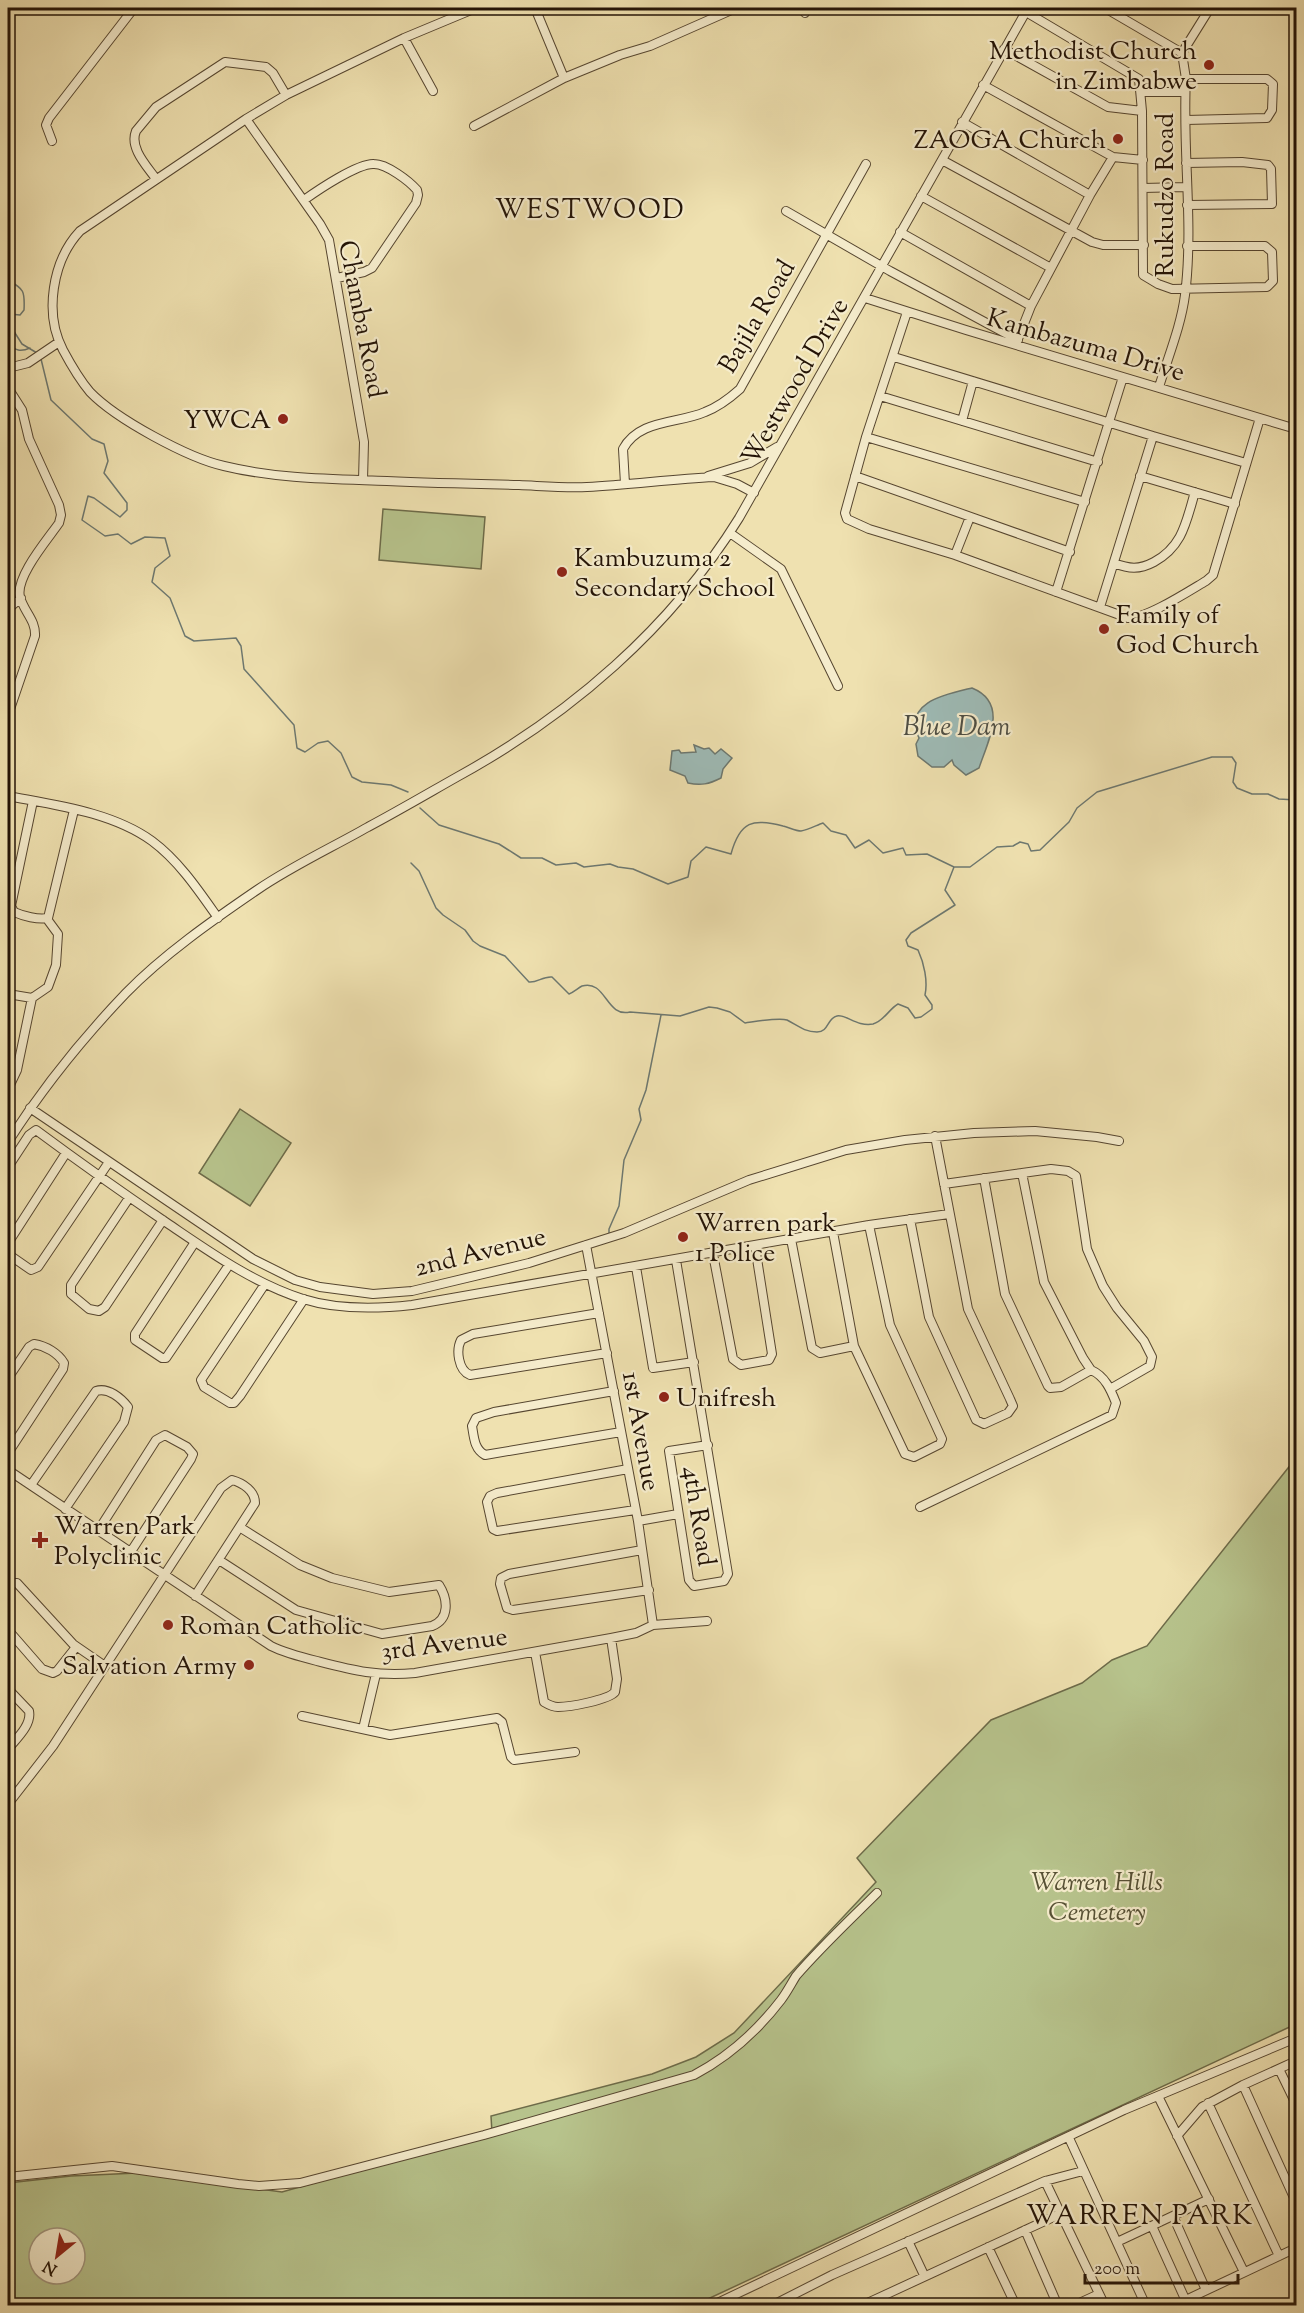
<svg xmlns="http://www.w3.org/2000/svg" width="1304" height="2313" font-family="'Sorts Mill Goudy',serif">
<rect width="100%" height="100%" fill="#efe1b0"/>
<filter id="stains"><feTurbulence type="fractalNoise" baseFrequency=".00333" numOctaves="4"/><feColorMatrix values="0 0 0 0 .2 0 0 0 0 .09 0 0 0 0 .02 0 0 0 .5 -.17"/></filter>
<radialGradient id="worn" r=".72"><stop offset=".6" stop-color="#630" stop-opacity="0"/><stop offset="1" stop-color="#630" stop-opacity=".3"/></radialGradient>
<!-- green -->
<path fill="#b7c38c" stroke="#6d6b49" stroke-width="1.5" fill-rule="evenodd" d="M383 509 485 517 481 569 379 560Z
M240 1109 291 1143 250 1206 199 1173Z
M1296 1458V2024L695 2305H8V2183L71 2176 137 2173 282 2192 492 2133 491 2116 652 2074 696 2057 734 2033 876 1882 857 1858 991 1720 1082 1683 1112 1660 1147 1646ZM39 2238H75V2274H39Z"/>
<!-- water -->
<path fill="#9ebbb6" stroke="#6d7870" stroke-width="1.5" d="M972 688C1009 703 988 741 979 768L966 775 954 765 952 760 944 767H932L918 756 916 744 919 738C902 702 947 694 972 688Z
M694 745 704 749 709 748 715 754 721 749 732 758 723 769 721 778C709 784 701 786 688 783L685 776 670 770 672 751 679 750 681 753 696 752Z"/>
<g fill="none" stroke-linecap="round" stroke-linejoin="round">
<!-- stream -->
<path stroke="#6d7870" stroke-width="1.5" d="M8 280C24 289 25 291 24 310L20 315 9 314 8 318
M8 322 22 344 37 353
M8 343C15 351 21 352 30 348
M41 359 51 400 92 439 104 444 108 461 104 473 127 503V510L120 517 94 498 88 496 82 520 105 536 118 534 131 544 145 537 165 538 170 556 155 568 152 582 170 598 185 636 194 641 236 638 241 646 244 669 294 725 297 748 305 752 318 743 328 741 341 753 352 777 362 782 391 785 408 792
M420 808 439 825 499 844 521 858H542L556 865 576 863 584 867 610 864 618 867 633 869 668 884 688 877 691 861 706 847 731 854C740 821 753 818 783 826 788 827 796 831 801 831 808 830 817 825 823 823L831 831 846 835 855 848 869 840 883 853 903 848 906 855 927 854 954 867H970L997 847 1013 846 1020 842 1028 844 1031 851 1040 850 1069 822 1077 808 1097 792 1212 757H1232L1236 763 1233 782 1237 788 1252 794H1268L1279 799 1296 800
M411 863 419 871 436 908 443 915 465 930 473 941 480 946 505 956 529 982C537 983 543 976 552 977L569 994C574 992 578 988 582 986 606 979 606 1018 630 1012L680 1016 709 1007 717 1008 730 1012 745 1023C753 1022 779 1017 787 1020 797 1025 804 1032 817 1032 829 1032 827 1018 837 1016 846 1014 857 1027 873 1024 884 1021 889 1009 898 1004L908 1008 915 1018 921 1017 932 1009V1005L925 995C928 981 924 963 918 950L908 946 906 940 911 933 955 905 945 890 954 867
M609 1233V1229L619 1206 624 1160 641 1120 639 1109 646 1090 661 1015"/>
<defs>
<path id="minor" d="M476 8 404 38 286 95 246 119 80 231C52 261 44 314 63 350 71 365 79 379 90 392 116 419 188 458 224 466 277 479 333 479 387 481 431 483 475 484 519 485 542 486 564 488 587 487 629 485 672 479 714 477L737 484 754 493
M535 8 564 78
M801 8 805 13
M1105 8 1182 53 1186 79C1182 150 1194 223 1185 295 1181 326 1168 357 1159 387
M1196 8 1207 13
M1026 12 1139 79 1142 111 1143 275 1158 284 1172 289 1267 287 1273 281 1272 252 1265 246H1187
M404 38 433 91
M1004 49 1108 107 1142 111
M1182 53 1210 8
M1186 79H1267L1273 84 1272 110 1267 118 1186 120
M983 85 1113 157
M1141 92H1185
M246 119 320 224 329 240 364 442 363 480
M962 122 1090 195
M474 126 564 78 620 55 650 46 736 8
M52 141 46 125 49 118 134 8
M942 160 1092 242 1103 245H1144
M1186 163 1242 162 1268 165 1271 169 1272 204 1187 205
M156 179C147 166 129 148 136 131L156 107 225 62 266 67 273 73 286 95
M1143 188 1186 187
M921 196 1051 268
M304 200C318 190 358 163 374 164 387 164 409 181 417 190L418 195 416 203 372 268 364 272 337 278
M786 211 890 271 1018 340
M900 232 1031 306 1016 344
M865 298 966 330 1296 429
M1031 306 1090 195 1113 157 1143 160
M907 312 866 437 845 513 847 519 869 529 955 555 1128 618C1146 619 1189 591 1206 581L1213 575 1260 418
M894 357 1153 436 1100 607
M8 368 28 363 59 342
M8 388 22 410 29 439 59 505 61 515 59 523C48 539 15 577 20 597 24 612 36 620 35 636L8 715
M880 396 1098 462
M962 421 973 381
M1153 436 1246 463
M866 437 1085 502
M708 476 750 463 777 447
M855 476 1070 552
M1140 476 1235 504
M625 484 623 449C639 419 678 424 705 412 718 407 730 398 740 389L866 164
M730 533 781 569 838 686
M955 555 970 517
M1114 563C1129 569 1139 570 1154 562 1183 546 1186 522 1195 492
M1056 592 1123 377
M8 609 21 598
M8 796C55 805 112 812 152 841 179 861 199 891 218 918
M33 801 11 906 14 912C23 916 38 920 48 918L74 810
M8 994 32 998 17 1070 8 1089
M32 998 48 987 56 965 58 934 47 919
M8 1064 17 1070
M30 1108 253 1259 295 1280 320 1287 373 1294 412 1291 529 1263 624 1233 749 1180 846 1150 905 1140 974 1133 1035 1131 1097 1137 1119 1141
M8 1142C42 1089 82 1039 126 993 163 955 213 920 257 890 292 866 331 848 368 827 398 811 427 794 457 777 570 715 671 628 739 518L1028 8
M8 1167 29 1135 36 1130C79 1162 123 1193 167 1223 210 1252 253 1283 303 1299 338 1310 376 1309 412 1305L869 1225 949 1214
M984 1178 1005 1294 1048 1386 1050 1388 1061 1387 1091 1370 1083 1358 1044 1282 1022 1173
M944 1184 1051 1169 1068 1171 1076 1176 1087 1249 1103 1286 1117 1308 1144 1341 1152 1357 1150 1366 1110 1389
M129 1198 71 1285V1294L89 1309 99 1311 105 1307 163 1220
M910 1219 929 1317 976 1420 984 1424 1008 1413 1013 1406 1010 1399 968 1309 935 1136
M833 1232 854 1346 905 1454 914 1457 940 1444 942 1439 890 1325 869 1225
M791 1239 812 1348 820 1353 854 1346
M195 1242 135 1334V1340L162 1358H166L229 1265
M8 1243 66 1153
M586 1245 638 1521 653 1625
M8 1254 31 1270 38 1267 109 1162
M713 1254 733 1359 741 1365 769 1360 772 1354 755 1246
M676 1260 728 1574 724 1581 694 1586 689 1580 669 1451 708 1445
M636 1267 653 1368 694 1362
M265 1284 201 1380 204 1387 230 1403H234L240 1396 304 1299
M599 1313 473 1334 461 1340C456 1350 458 1370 470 1375L607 1353
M8 1378 29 1347 34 1344C46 1346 58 1353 64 1363L63 1369 8 1453
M614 1391 494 1412 476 1418 472 1426C474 1437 474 1449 485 1455L621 1432
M628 1469 497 1493 490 1496 487 1502 493 1529 497 1531 635 1510
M8 1470 271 1646C285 1653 301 1657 317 1661 352 1670 378 1677 415 1673L611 1638 636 1633 653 1625 707 1621
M31 1485 96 1391C108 1387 121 1398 128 1407L124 1422 65 1509
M920 1507 1112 1415 1116 1403C1111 1390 1105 1376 1091 1370
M638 1521 678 1514
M98 1531 156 1440 165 1435 187 1447 193 1454 191 1459 130 1553
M642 1550 509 1574 501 1578 500 1584 507 1608 513 1610 649 1590
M219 1560 296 1610 382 1634 432 1626C450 1619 448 1599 439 1585L389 1592 332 1578 300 1565 241 1528
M8 1583H17L73 1644 105 1666
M8 1630 42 1669 53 1673 57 1671 76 1647
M535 1652 544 1702C549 1705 553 1707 558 1707 570 1707 608 1700 615 1692L617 1679 611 1638
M8 1689 29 1711C32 1725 16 1739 8 1749
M302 1716 390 1735 497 1718 502 1722 511 1757 514 1760 575 1752
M363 1729 376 1674
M8 1804 53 1746 221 1488 232 1480C243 1483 255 1491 255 1503L195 1596
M1279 2069 1296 2104
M1243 2085 1296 2061
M1158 2096 1244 2272
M1208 2103 1279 2256
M1177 2136 1202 2107 1243 2085 1296 2202
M1069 2138 1146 2306
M8 2177 112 2166 238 2184 259 2186 300 2183 484 2135 694 2075C728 2057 758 2030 781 2000 787 1992 791 1984 796 1976 821 1947 850 1920 877 1893
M1045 2181 1105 2306
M1173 2216 1206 2290
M1152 2226 1185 2299
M1025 2230 1058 2306
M908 2241 924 2275
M1117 2242 1209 2199
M988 2247 1016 2306
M711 2306 1124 2110 1296 2038
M771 2306 832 2275 1045 2181 1083 2171
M861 2306 1060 2214
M1073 2306 1099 2294
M1173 2306 1296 2248"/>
</defs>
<!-- minor casing -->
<use href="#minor" stroke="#564630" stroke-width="10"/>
<!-- minor -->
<use href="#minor" stroke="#f5eccc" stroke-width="8"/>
</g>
<!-- markers -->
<g fill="#8f2418" stroke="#f5eccc" stroke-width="2">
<circle cx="1209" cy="65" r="6"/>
<circle cx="1118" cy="139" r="6"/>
<circle cx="283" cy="419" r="6"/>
<circle cx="562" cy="572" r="6"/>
<circle cx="1104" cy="629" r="6"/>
<circle cx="683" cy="1237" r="6"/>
<circle cx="664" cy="1397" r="6"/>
<path d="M37 1531h6v6h6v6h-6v6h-6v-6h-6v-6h6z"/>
<circle cx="168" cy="1625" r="6"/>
<circle cx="249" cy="1665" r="6"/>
</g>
<g text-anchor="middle" stroke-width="4.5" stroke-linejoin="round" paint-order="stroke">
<!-- poi labels -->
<g font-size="26" fill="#231306" stroke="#f5eccc" text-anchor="start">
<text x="1197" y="59" text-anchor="end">Methodist Church<tspan x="1197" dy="30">in Zimbabwe</tspan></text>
<text x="1106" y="148" text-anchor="end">ZAOGA Church</text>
<text x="271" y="428" text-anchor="end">YWCA</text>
<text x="574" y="566">Kambuzuma 2<tspan x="574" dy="30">Secondary School</tspan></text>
<text x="1116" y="623">Family of<tspan x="1116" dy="30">God Church</tspan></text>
<text x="695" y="1231">Warren park<tspan x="695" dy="30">1 Police</tspan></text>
<text x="676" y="1406">Unifresh</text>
<text x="54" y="1534">Warren Park<tspan x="54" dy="30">Polyclinic</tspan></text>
<text x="180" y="1634">Roman Catholic</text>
<text x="237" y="1674" text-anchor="end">Salvation Army</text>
</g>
<!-- street labels -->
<g font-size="26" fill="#231306" stroke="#f5eccc">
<text transform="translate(1164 195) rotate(-90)" y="9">Rukudzo Road</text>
<text transform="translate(756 316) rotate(-60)" y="9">Bajila Road</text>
<text transform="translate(363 319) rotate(79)" y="9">Chamba Road</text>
<text transform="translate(1086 344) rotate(16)" y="9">Kambazuma Drive</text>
<text transform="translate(794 381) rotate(-60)" y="9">Westwood Drive</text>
<text transform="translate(480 1251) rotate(-14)" y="9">2nd Avenue</text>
<text transform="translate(642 1431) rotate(80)" y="9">1st Avenue</text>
<text transform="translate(700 1516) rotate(81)" y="9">4th Road</text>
<text transform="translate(444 1643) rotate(-7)" y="9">3rd Avenue</text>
</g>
<!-- park labels -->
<g font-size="26" font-style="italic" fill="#575135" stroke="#f5eccc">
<text x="1097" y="1890">Warren Hills<tspan x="1097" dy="30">Cemetery</tspan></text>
</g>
<!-- neighbourhood labels -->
<g font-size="27" letter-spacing="1.5" fill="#231306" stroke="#f5eccc">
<text x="590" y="218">WESTWOOD</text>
</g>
<!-- water labels -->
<g font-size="27" font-style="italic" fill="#4e4e44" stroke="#f5eccc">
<text x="957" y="735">Blue Dam</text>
</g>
<!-- quarter labels -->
<g font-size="28" letter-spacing="1.5" fill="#231306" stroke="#f5eccc">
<text x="1140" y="2224">WARREN PARK</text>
</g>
</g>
<!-- margin -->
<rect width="1304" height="2313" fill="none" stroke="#efe1b0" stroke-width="30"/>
<rect x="9" y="9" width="1286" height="2295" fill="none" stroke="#231306" stroke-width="3"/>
<rect x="15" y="15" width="1274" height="2283" fill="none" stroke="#231306" stroke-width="1.5"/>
<!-- north arrow -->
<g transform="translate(57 2256) rotate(210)"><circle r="28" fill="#f5eccc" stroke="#a1957d" stroke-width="1.5"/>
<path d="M0-4.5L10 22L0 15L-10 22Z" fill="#8f2418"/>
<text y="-9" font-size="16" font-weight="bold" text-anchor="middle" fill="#231306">N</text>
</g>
<!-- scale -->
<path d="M1085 2274v9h153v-9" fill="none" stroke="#231306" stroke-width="3"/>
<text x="1094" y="2274" font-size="18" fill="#231306" stroke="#f5eccc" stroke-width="4.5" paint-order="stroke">200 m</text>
<rect width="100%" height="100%" filter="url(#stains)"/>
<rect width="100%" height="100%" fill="url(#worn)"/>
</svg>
